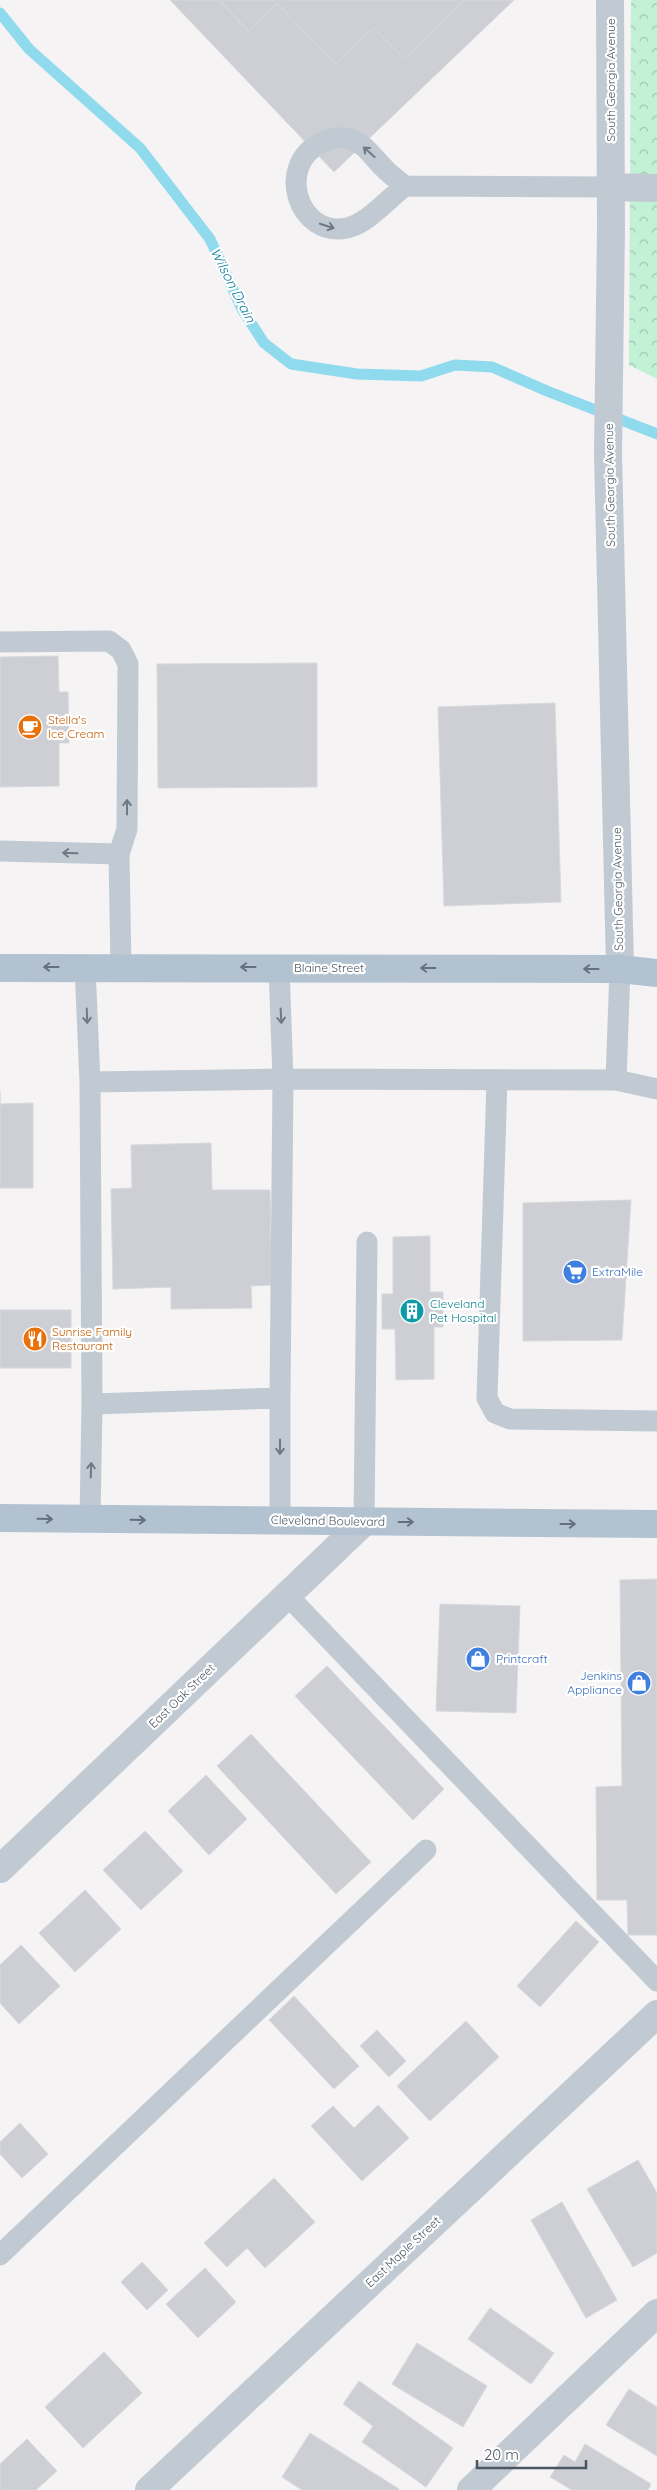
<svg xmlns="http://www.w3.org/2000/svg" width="657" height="2490" font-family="Quicksand,sans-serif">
<defs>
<pattern id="park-crowns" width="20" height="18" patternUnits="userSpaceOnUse" patternTransform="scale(1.25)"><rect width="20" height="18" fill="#c3f1d5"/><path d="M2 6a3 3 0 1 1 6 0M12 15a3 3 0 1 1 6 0" fill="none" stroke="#a0c6b0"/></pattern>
</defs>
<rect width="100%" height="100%" fill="#f5f3f3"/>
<!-- park -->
<path fill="url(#park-crowns)" d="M631 0H657V379L629 365Z"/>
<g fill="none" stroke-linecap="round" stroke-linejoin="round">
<!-- stream -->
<path stroke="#90daee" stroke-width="11" d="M0 13 29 49 140 148 210 239 242 309 264 343 291 364 357 374 421 376 455 365 492 367 547 391 657 434"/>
</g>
<!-- building -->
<path fill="#cdcfd5" stroke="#d7d9de" d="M170 0H219L248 31 277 3 335 64 373 27 404 59 465 0H514L334 172Z
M219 0H465L404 59 373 27 335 64 277 3 248 31Z
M58 656 59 692H68L69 743H59V786L0 787V657Z
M317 663V787L158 788 157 664Z
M555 703 561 902 444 906 438 707Z
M0 1092V1104L33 1103V1188H0Z
M211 1143 212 1190H270L272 1285 251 1286 252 1308 171 1309V1287L113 1289 111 1189 132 1188 131 1145Z
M631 1200 622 1340 523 1341V1203Z
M430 1236V1292H443V1327H434V1379L396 1380 395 1329H382V1294H393V1237Z
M0 1310H71V1368H0Z
M657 1579V1935H628L627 1900H597L596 1787 622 1786 620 1580Z
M440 1604 520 1606 516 1713 436 1711Z
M327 1666 444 1789 413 1820 295 1696Z
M251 1734 371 1862 336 1894 217 1766Z
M206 1775 247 1819 209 1855 168 1811Z
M145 1831 183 1871 141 1910 103 1870Z
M85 1890 121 1929 75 1972 39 1933Z
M576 1921 599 1942 540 2007 517 1986Z
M21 1945 60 1986 19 2024 0 2003V1965Z
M294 1996 359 2066 334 2089 269 2020Z
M466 2021 499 2057 430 2121 397 2086Z
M377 2030 406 2061 389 2077 360 2046Z
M378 2105 409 2138 362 2181 311 2126 333 2106 354 2128Z
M20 2123 48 2154 22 2178 0 2154V2142Z
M638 2160 657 2193V2253L633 2267 587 2189Z
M274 2178 315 2222 265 2268 247 2248 227 2267 204 2243Z
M562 2202 617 2300 586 2318 531 2220Z
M142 2262 168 2290 147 2310 121 2282Z
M205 2268 236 2302 198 2338 166 2304Z
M490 2308 554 2353 531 2384 468 2339Z
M417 2343 487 2386 463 2427 392 2384Z
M104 2352 142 2393 83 2448 45 2407Z
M359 2381 453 2448 426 2487 362 2442 373 2426 343 2404Z
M629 2389 657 2407V2456L606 2425Z
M310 2433 399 2489 398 2490H302L282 2477Z
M27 2439 57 2471 36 2490H0V2464Z
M585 2444 651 2484 648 2490H572L550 2477 564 2455 575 2462Z"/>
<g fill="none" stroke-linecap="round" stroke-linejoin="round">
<!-- lane -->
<path stroke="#c1cad2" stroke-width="21" d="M405 186C398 180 390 175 384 168 373 158 366 144 350 139 340 136 330 139 321 143 275 165 298 238 347 228 368 223 388 199 405 186L611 187
M0 642 109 641 121 650 128 664 127 829 119 854 121 967
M0 851 119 854
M85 967 90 1082 92 1404 280 1398 283 1079 90 1082
M279 967 283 1079 616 1080
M620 969 616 1080 657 1089
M497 1080 487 1398 495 1413 510 1419 657 1421
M90 1519 92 1404
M280 1521V1398
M364 1522 367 1242
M287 1595 657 1981
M0 2255 426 1850"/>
<!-- street -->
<path stroke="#c1cad2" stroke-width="28" d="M610 0 611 228 608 453 620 969
M611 187 657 188
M0 1869 364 1522
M149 2490 657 2014
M471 2490 657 2313"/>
<!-- primary -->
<path stroke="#b3c2d1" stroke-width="28" d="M0 968 620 969 657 973
M0 1518 657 1524"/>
</g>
<!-- one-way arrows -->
<defs><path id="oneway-shaft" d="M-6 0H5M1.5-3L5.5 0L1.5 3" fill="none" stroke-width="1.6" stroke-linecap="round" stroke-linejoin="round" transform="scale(1.25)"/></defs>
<g stroke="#6e7983">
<use href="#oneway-shaft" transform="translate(369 152) rotate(-138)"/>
<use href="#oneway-shaft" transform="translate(327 226) rotate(18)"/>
<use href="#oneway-shaft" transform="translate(127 807) rotate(-90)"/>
<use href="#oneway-shaft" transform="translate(70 853) rotate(-178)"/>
<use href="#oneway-shaft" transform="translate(87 1016) rotate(88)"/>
<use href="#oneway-shaft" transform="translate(281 1016) rotate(87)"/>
<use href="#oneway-shaft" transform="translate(280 1447) rotate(90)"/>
<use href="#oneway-shaft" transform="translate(91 1470) rotate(-88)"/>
</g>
<g stroke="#64717d">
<use href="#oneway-shaft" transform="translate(51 967) rotate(180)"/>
<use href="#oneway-shaft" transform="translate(248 967) rotate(180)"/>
<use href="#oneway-shaft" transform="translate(428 968) rotate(-180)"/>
<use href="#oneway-shaft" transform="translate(591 969) rotate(-180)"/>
<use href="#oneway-shaft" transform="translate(45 1519) rotate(1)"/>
<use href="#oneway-shaft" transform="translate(138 1520) rotate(1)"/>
<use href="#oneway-shaft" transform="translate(406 1522)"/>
<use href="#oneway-shaft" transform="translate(568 1524)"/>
</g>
<!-- icons -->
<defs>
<symbol id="cafe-disc" viewBox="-11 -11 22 22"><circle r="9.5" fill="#e8710a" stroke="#fff"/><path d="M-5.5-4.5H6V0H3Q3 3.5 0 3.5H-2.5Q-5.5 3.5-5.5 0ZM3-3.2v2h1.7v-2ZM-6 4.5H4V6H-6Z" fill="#fff"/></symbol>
<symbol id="supermarket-disc" viewBox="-11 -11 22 22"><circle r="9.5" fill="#3f7fe0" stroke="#fff"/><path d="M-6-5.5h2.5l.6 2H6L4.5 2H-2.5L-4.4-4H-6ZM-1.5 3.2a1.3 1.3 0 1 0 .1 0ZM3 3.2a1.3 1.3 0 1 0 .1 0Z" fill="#fff"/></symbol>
<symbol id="building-disc" viewBox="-11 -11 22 22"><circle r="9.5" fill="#0f9aa8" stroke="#fff"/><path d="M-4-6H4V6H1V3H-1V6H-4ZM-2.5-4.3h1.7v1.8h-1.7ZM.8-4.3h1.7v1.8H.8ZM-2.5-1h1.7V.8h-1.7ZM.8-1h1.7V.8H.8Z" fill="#fff"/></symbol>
<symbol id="restaurant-disc" viewBox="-11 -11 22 22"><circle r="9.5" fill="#e8710a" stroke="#fff"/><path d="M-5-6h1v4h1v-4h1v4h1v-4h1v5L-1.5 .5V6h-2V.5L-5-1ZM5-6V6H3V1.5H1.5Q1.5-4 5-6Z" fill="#fff"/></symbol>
<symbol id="shop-disc" viewBox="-11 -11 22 22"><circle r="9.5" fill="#3f7fe0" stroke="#fff"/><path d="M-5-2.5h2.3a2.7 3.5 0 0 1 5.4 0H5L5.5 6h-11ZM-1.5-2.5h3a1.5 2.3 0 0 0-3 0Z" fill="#fff"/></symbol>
</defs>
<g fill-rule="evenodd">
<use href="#cafe-disc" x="16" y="713" width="28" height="28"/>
<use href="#supermarket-disc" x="561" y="1258" width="28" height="28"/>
<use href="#building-disc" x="398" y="1297" width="28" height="28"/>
<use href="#restaurant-disc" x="21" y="1325" width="28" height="28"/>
<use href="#shop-disc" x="464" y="1645" width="28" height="28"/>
<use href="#shop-disc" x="625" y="1669" width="28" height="28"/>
</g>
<g text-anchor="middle" stroke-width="4.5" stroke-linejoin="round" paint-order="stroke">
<!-- street labels -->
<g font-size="12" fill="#4a5661" stroke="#fff">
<text transform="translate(611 80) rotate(-90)" y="4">South Georgia Avenue</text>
<text transform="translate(610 485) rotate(-91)" y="4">South Georgia Avenue</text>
<text transform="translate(618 889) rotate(-91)" y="4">South Georgia Avenue</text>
<text x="329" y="972">Blaine Street</text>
<text transform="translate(328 1521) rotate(1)" y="4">Cleveland Boulevard</text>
<text transform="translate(182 1696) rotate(-44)" y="4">East Oak Street</text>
<text transform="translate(403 2252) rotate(-43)" y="4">East Maple Street</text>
</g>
<!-- food labels -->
<g font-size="12" fill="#c56008" stroke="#fff" text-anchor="start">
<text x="48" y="724">Stella's<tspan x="48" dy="14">Ice Cream</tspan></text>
<text x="52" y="1336">Sunrise Family<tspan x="52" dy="14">Restaurant</tspan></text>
</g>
<!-- shop labels -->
<g font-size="12" fill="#366cbe" stroke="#fff" text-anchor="start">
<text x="592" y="1276">ExtraMile</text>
<text x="496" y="1663">Printcraft</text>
<text x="622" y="1680" text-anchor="end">Jenkins<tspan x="622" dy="14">Appliance</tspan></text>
</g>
<!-- culture labels -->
<g font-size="12" fill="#0d838f" stroke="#fff" text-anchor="start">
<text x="430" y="1308">Cleveland<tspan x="430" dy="14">Pet Hospital</tspan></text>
</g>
<!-- water labels -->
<g font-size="14" font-style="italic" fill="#0c7c9b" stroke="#fff">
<text transform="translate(233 285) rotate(63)" y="5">Wilson Drain</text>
</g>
</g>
<!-- scale -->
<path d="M477 2460v8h109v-8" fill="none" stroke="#4a5661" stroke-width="2.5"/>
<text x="484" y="2460" font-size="15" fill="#4a5661" stroke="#ffffff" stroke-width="4" paint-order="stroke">20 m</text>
</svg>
